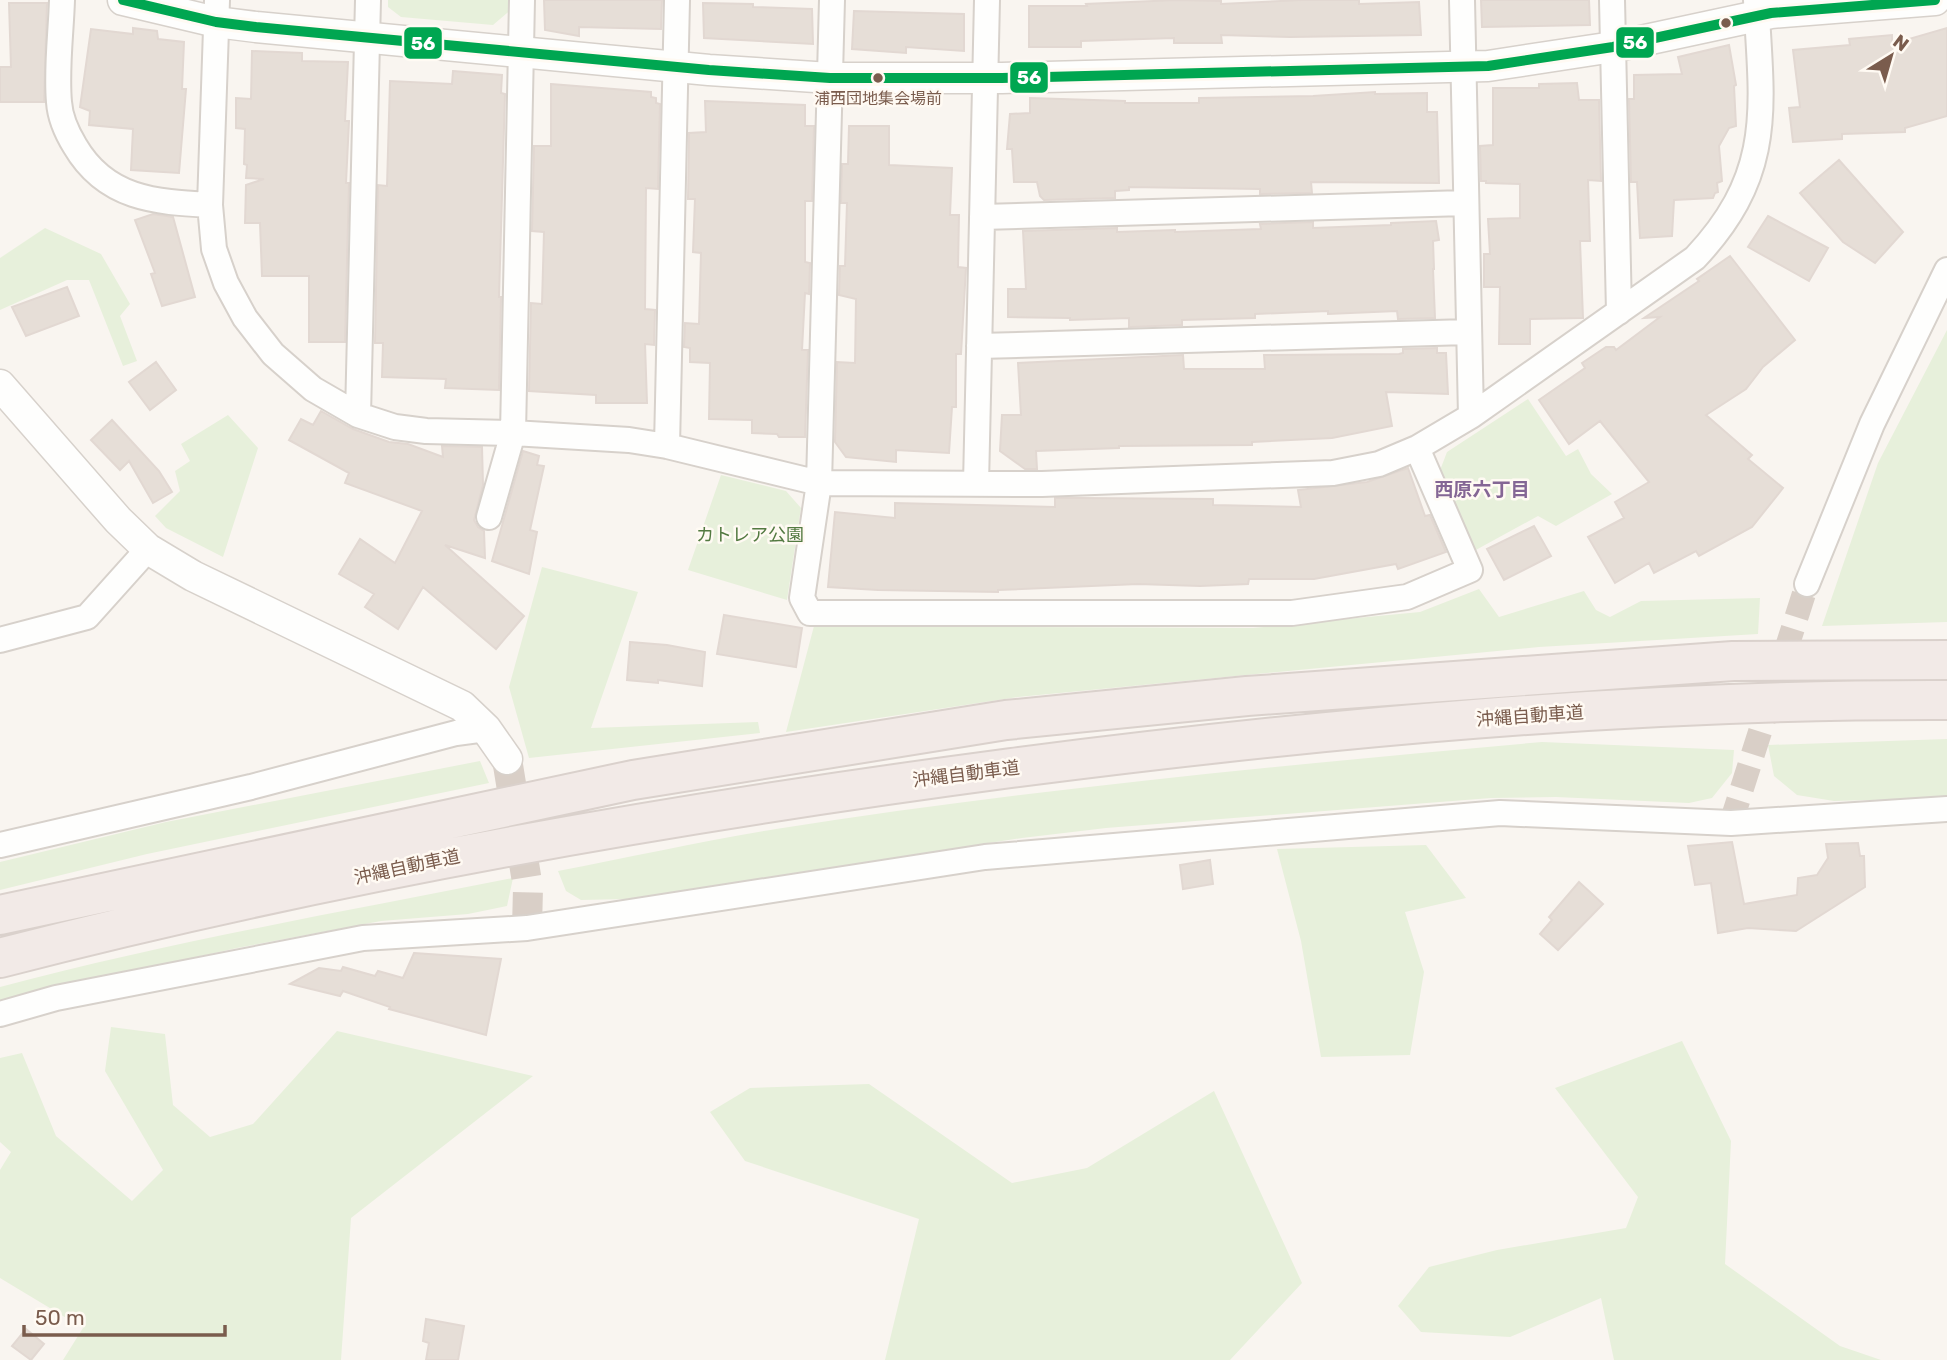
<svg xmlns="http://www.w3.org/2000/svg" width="1947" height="1360" font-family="Rubik,'Noto Sans JP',sans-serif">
<rect width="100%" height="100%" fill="#f9f5f0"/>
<!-- green -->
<path fill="#e7f0db" d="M388 0H515L514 7 493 25 401 17 388 7Z
M45 228 101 254 130 304 120 316 137 361 123 366 89 280H67L0 310V258Z
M1947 330V622L1822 626 1878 463Z
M1528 399 1566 456 1578 449 1591 474 1612 494 1556 526 1538 516 1474 551 1439 473 1447 452Z
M228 415 258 448 223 557 166 528 155 516 180 491 175 471 190 461 181 444Z
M721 475 786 491 801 508 787 600 688 570Z
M542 567 638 592 591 728 758 722 760 733 529 758 509 687Z
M1479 589 1499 617 1584 591 1596 610 1610 617 1641 601 1760 598 1758 634 1539 647 1018 697 786 732 814 626 1253 628 1420 612Z
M1947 739V798L1834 801 1797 795 1774 776 1768 745Z
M1542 742 1734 750 1732 773 1712 798 1689 803 1556 797 1491 798 1106 828 1022 838 626 899 581 900 566 891 558 871C631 857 703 841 776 829 1030 789 1286 765 1542 742Z
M480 761 489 783 147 854 0 890V862L166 822Z
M1426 845 1466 898 1405 912 1424 972 1410 1055 1321 1057 1301 941 1277 849Z
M513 878 507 906 468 914 381 921 237 948 0 1001V987C169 942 342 912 513 878Z
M111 1027 165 1034 173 1105 210 1137 253 1124 337 1031 533 1076 351 1218 341 1360H63L83 1328 0 1278V1170L11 1152 0 1142V1058L22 1053 56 1136 132 1201 163 1170 105 1071Z
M1682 1041 1731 1141 1725 1264 1840 1346 1881 1360H1614L1601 1298 1510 1337 1421 1332 1398 1306 1429 1267 1497 1250 1626 1228 1638 1197 1555 1088Z
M869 1084 1012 1183 1087 1168 1214 1091 1302 1283 1230 1360H885L919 1219 745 1161 710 1112 750 1088Z"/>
<!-- building -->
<path fill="#e6ded7" stroke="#e2d8d2" stroke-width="2" d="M544 0H662L661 29 579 27V36L545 30Z
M1176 0 1221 1V4L1301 0H1359V4L1419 2 1421 35 1290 37 1221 35 1222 43H1174V38L1081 41V47H1029V6H1087L1086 4Z
M1481 0H1589L1590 25 1482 27Z
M9 3H47L44 102H0V67H11Z
M703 3 753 4V7L812 9 813 44 704 38Z
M854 11 964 14V51L906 47V53L852 49Z
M133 28 157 31 158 39 184 42 182 89H186L179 173 131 170 133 129 89 125 90 111 80 107 91 29 133 34Z
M1947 28V116L1905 128V132L1842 134V139L1793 142 1789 108 1800 107 1793 50 1850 45 1849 39 1892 35V44Z
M1729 45 1736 85 1734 86 1736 126 1729 128 1719 146 1722 181 1717 183 1718 192 1715 193 1713 198 1674 200 1672 236 1640 238 1637 182H1631L1629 99H1634V75L1682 74 1678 57Z
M252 51 302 53V61L348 62 345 121H349L346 183H349L345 342H309V276H262L260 223H245L246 185 264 179 246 178 247 165 244 164 245 129 236 128V98L251 99Z
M453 71 502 75 501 93 505 94 499 297H501L499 390 445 388 446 379 382 377 383 343H375L378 185 387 186 390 81 452 84Z
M1577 83 1579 100H1599L1601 181 1588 180 1590 241H1580L1583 318 1530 319V344H1499L1500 287H1484V254H1490L1488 219 1520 218V184L1486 183V181H1481L1480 146 1493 145V88H1539V84Z
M551 84 651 92V97L656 98V103L660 104 658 189 646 188 645 309 655 310 654 345 645 344 647 403H596V395L529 391 531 303 542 304 544 232 532 231 534 146H551Z
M1375 92V94L1427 93V112H1437L1439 183 1311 182 1312 193 1260 194V189L1129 187V190L1115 191V198L1044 200 1040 196 1037 182H1014L1012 149H1007L1010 114 1030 113V98L1125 101V103H1199V98L1313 96Z
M705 101 805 105V126H814L812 201H805V262L810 263 809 294 805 293 802 350H808L805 437H779L777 434 752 433V420L709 419 710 363 690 362V348L684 347 685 323 699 324 701 253 693 252 695 199H688L689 133 706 132Z
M849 126H889V165L952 168 950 215H959L958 267 966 268 961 354H956V407H952L949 453 896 450V462L846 457 835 442 837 362 855 363 856 299 839 295 840 266H845L847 203H841L842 164H848Z
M1839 160 1903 232 1875 263 1843 242 1800 193Z
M153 214 173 217 195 297 162 306 151 274 155 273 135 220Z
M1768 216 1828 248 1809 281 1748 247Z
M1436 221 1439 240 1433 241 1434 269H1433L1435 318 1398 319 1397 311 1328 314V311L1255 314V318L1182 320V325L1129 327V318L1070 320V318L1008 317V289H1026L1023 231 1117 228V232L1175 230V232L1261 229 1260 224 1313 222V228L1391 225V223Z
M1730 256 1795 340 1763 367 1746 389 1706 415 1752 455 1748 459 1783 488 1752 527 1699 556 1696 551 1654 573 1649 563 1615 583 1588 537 1624 518 1615 502 1649 482 1600 421 1569 444 1539 400 1585 368 1582 363 1606 347H1614L1616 350 1660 317 1644 318 1699 281 1697 279Z
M67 287 79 316 26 336 12 307Z
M1437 348V353H1446L1448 394 1386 392 1392 426 1332 438 1252 442V445L1119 446V448L1036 451 1037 469H1025L1000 451 1002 415H1021L1018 363 1183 355 1184 369H1265L1264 355 1399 354 1403 353V349Z
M156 362 176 390 150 410 129 382Z
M321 411 353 429 389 442 408 444 443 457 442 446 482 447 483 485 474 520 478 527 484 531 485 558 445 545 524 616 496 649 423 587 398 629 365 607 374 594 339 574 360 539 395 563 422 511 345 483 349 473 289 440 301 419 313 425Z
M112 420 159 471 172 492 153 503 129 461 120 470 91 440Z
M523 451 539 456 537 465 544 466 530 530 537 532 529 574 492 561Z
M1408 468 1425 516 1430 515 1446 552 1398 569 1396 564 1314 579H1249L1248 584 1200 586 1138 584 998 590V592L878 590 828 587 835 512 895 518V503L1055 507V498H1080L1213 499V505L1301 507 1298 490 1367 482Z
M1534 526 1551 556 1504 580 1487 549Z
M724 615 802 628 796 667 717 654Z
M630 642 667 645 705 652 702 686 658 680V683L627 680Z
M1732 842 1744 904 1797 895 1798 878 1817 875 1828 858 1826 844 1858 843 1860 856H1864L1865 887 1796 931 1748 928 1718 933 1711 883 1695 885 1688 846Z
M1210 860 1213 884 1183 889 1180 865Z
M1579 882 1603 904 1558 950 1540 934 1552 920 1549 917Z
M414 953 501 959 486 1035 389 1009 390 1007 343 991 340 996 290 984 319 968 341 971 343 967 375 976 378 971 403 978Z
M426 1319 464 1326 458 1360H426L429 1343 423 1341Z
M26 1329 44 1344 31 1360 12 1346Z"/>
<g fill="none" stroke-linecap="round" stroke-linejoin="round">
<!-- minor-tunnel -->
<path stroke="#d9cfc7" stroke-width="24" stroke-dasharray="24 12" stroke-linecap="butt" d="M1731 823 1807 584"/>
<!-- tertiary-tunnel -->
<path stroke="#d9cfc7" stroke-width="30" stroke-dasharray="30 15" stroke-linecap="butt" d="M507 759 528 888 527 928"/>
<defs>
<path id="minor" d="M62 0C61 33 56 68 59 102 60 117 67 133 75 146 106 199 155 202 210 205L214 249 226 283 245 318 273 354 313 389 358 415 395 427 426 431 513 433 629 440 667 446 819 483 1042 484 1333 473 1379 464 1417 448 1471 416 1695 258C1775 173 1762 108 1756 0
M832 0 819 483 802 598 810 613H1292L1407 597 1470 570 1417 448
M1462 0 1471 416
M1612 0 1619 312
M210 205 217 0
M982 217 1465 203
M979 346 1468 332
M358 415 368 0
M667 446 677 0
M976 484 987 0
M489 517 513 433 522 0
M1807 584 1872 424 1947 270
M0 640 87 617 148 549
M0 845 251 787 456 733 486 729
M0 1014 56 998 363 938 527 928 985 857 1500 813 1731 823 1947 809"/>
<path id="tertiary" d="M123 0 216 22 256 27 709 70 830 78H1002L1488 66 1613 47 1771 13 1935 0
M0 385 118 520 148 549 193 576 462 706 486 729 507 759"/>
<path id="motorway" d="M0 915 633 780 1006 720 1247 696 1733 661 1947 660
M0 958C332 872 671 813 1011 768 1321 728 1634 699 1947 700"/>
</defs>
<!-- minor casing -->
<use href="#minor" stroke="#d7d1cb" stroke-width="28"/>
<!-- tertiary casing -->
<use href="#tertiary" stroke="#d7d1cb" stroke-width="33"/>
<!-- motorway casing -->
<use href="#motorway" stroke="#dad1cc" stroke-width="42"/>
<!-- minor -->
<use href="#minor" stroke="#fefefd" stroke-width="24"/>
<!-- tertiary -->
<use href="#tertiary" stroke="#fefefd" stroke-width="30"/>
<!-- motorway -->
<use href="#motorway" stroke="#f2eae7" stroke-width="38"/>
<defs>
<path id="bus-1" d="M123 0 216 22 256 27 709 70 830 78H1002L1488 66 1613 47 1771 13 1935 0"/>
</defs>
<!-- bus-1 casing -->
<use href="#bus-1" stroke="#fffaf3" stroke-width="16"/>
<!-- bus-1 -->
<use href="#bus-1" stroke="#00a651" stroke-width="10"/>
</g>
<!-- markers -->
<g fill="#7a5c4d" stroke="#fffaf3" stroke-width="2.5">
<circle cx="1726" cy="23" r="6"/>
<circle cx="878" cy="78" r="6"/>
</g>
<g text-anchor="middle" stroke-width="5" stroke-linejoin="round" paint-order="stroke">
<!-- bus labels -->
<g font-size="16" fill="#7a5c4d" stroke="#fffaf3">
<text x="878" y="104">浦西団地集会場前</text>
</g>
<!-- park labels -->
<g font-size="18" fill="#537a41" stroke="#fffaf3">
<text x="750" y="541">カトレア公園</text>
</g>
<!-- street labels -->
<g font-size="18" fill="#7a5c4d" stroke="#fffaf3">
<text transform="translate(1530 716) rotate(-4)" y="6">沖縄自動車道</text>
<text transform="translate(966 774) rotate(-7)" y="6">沖縄自動車道</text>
<text transform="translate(407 867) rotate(-12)" y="6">沖縄自動車道</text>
</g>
<!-- neighbourhood labels -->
<g font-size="19" font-weight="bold" fill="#846695" stroke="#fffaf3">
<text x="1482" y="496">西原六丁目</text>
</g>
</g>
<g stroke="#fffaf3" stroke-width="2.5">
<rect x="1615" y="26" width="40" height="33" rx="7" fill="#00a651"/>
<rect x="403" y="26" width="40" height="34" rx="7" fill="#00a651"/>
<rect x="1009" y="61" width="40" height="33" rx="7" fill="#00a651"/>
</g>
<g font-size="19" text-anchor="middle" font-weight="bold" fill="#fff">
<text x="1635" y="49">56</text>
<text x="423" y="50">56</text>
<text x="1029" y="84">56</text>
</g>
<!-- north arrow -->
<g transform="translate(1891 56) rotate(37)" stroke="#fffaf3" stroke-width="5" paint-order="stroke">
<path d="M0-5L12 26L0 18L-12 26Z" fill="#7a5c4d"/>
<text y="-10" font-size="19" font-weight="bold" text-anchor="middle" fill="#7a5c4d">N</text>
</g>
<!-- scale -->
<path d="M24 1325v10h201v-10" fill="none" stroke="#7a5c4d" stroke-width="3.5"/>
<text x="35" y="1325" font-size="21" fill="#7a5c4d" stroke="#fffaf3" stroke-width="5" paint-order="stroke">50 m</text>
</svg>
